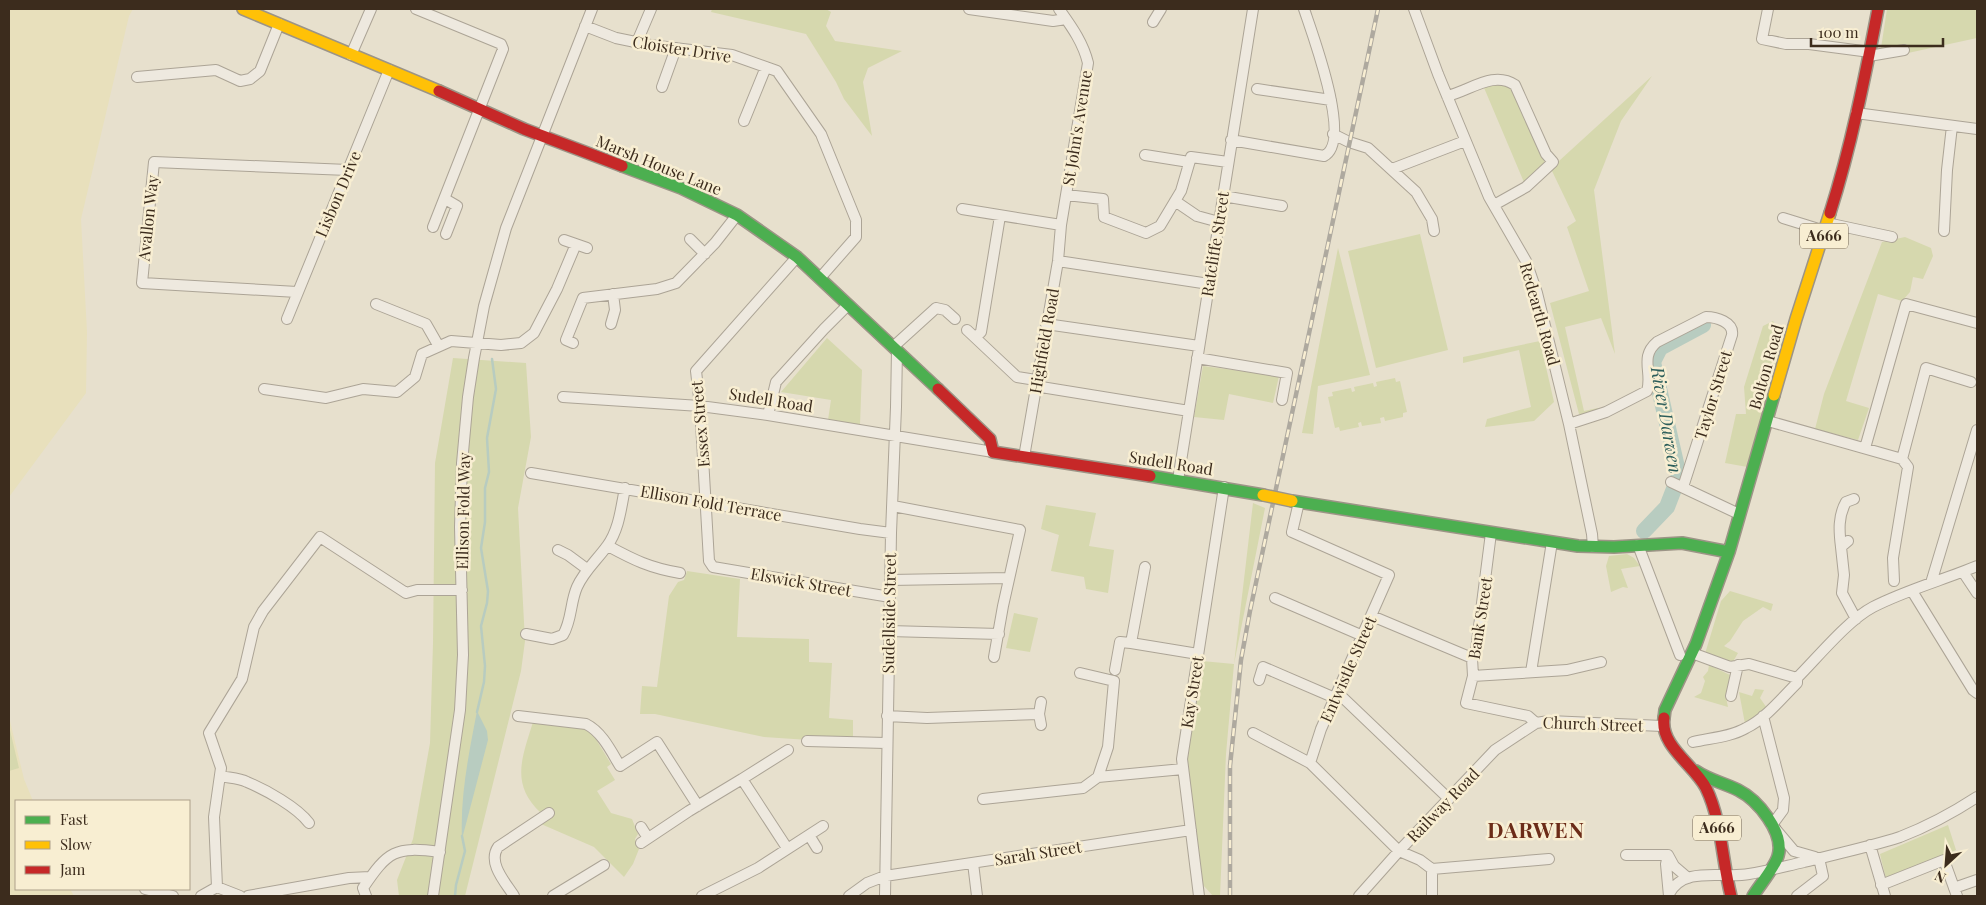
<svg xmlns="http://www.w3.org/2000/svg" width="1986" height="905" font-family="'Playfair Display',serif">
<rect width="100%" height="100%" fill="#e7e0cd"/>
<!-- farmland -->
<path fill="#e8e0bc" d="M9 9H133L129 16 81 219 87 332 86 393 9 497Z
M9 717 24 779 33 801H16V889H70L74 896H9Z"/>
<!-- green -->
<path fill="#d6d8ae" d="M712 9H826L831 12 826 26 835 41 902 51 868 68 863 82 872 136 844 99 836 82 806 34 711 12Z
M1887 9H1977V38L1908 53 1907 44 1881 48Z
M1652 76 1621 121 1594 190 1615 354 1601 318 1565 327 1584 411 1598 408 1596 413 1585 417 1579 414 1550 303 1589 291 1567 227 1576 221 1552 171H1548L1526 187 1482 83 1515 85 1548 171Z
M1420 234 1448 350 1376 368 1348 251Z
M1905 237 1931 248 1933 256 1923 279 1913 277 1910 292 1902 301 1878 294 1846 401 1869 408 1858 440 1815 429 1824 394 1882 242Z
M1338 248 1370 375 1318 386 1313 434 1302 433Z
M1773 321 1789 346 1753 468 1725 463 1736 414H1746L1744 387 1763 326Z
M827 338 862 370 860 425 828 420 831 400 781 392Z
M1540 341 1554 402 1534 421 1485 427 1487 419 1531 407 1519 350 1463 363V357Z
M453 358 526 363 531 437 518 508 525 641 521 671 465 896H399L397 880 413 839 430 743 433 643 435 463Z
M1203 366 1279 376 1273 403 1229 394 1224 420 1194 417Z
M1395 378 1396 382 1400 381 1407 412 1403 413V417L1385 421 1384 417 1380 418 1381 423 1362 426 1361 422 1358 423 1359 427 1340 431 1339 427 1335 428 1328 397 1333 396 1332 392 1351 388 1352 392 1355 391 1354 387 1373 383 1374 387 1377 386 1376 382Z
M1253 503 1265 508 1234 664 1226 754 1220 896H1213L1203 885 1182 759 1202 661 1234 664Z
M1046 505 1096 513 1089 546 1114 550 1108 593 1086 589 1084 577 1051 571 1059 535 1041 529Z
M1627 554 1634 558 1640 566 1621 569 1628 588 1623 587 1611 592 1606 566 1609 556Z
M687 571 740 579 737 637 809 639V662L832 663 829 718 853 720V743L764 737 655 714H640L642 686 657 687 669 596 678 582 684 580Z
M1730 591 1773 604 1771 611 1763 607 1743 621 1730 641 1724 646 1738 653 1730 667 1704 657 1721 601Z
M1014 613 1038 618 1030 652 1006 648Z
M1709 665 1730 675 1726 697 1728 707 1694 697 1701 693 1705 681 1703 677 1708 671Z
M1755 689 1764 690 1760 698 1769 711 1746 729 1739 692 1752 696Z
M533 722 586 728 594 736 611 764 607 767 615 780 597 791 611 813 632 819 638 834 635 839 639 849 633 864 624 877 594 847 541 824V813C510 784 522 758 533 722Z
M9 726 19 768 9 771Z
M1948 825 1956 850 1886 879 1880 854Z"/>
<!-- water -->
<path fill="#b8ccc0" d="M477 711 487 731 488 740 462 839C460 795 469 753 477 711Z"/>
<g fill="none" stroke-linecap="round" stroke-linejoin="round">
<!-- stream -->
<path stroke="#b8ccc0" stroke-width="2.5" d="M477 712 484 682 485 666 481 626 487 603 488 591 481 548 485 522V488L489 472 487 438 496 389 492 359
M455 896 456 885 465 851 462 836"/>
<!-- river -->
<path stroke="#b8ccc0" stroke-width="16" d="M1644 531 1667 507 1679 476 1653 362 1660 348 1703 325"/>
<defs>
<path id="street" d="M416 9 501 44 503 49 433 227
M969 9 1053 21 1066 19
M1414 9 1438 74 1489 197 1526 261 1537 293 1569 424 1592 534 1593 547
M1768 9 1762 39 1786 44H1809L1870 52
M1153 22 1161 9
M585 26 616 38 650 45 732 55 777 71 821 134 856 220V237L820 278
M637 42 651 9
M351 55 371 9
M1869 56 1904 50
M137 77 216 70 240 81 250 79 260 71 279 24
M662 87 676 48
M1257 89 1331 100
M1447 96C1470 91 1493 70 1515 85L1546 154 1553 162 1526 187 1494 205
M1856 113 1977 129
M744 121 766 67
M1333 134 1349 142 1368 148 1416 192 1432 219 1434 231
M1231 140 1324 156C1353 142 1312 33 1304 9
M1145 155 1189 162
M1392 169 1465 141
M1066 195 1103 199 1104 217 1146 233 1160 226 1181 191 1191 157 1228 162
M1223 196 1282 206
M445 199 457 206 446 234
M1175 201 1197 216 1219 222
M962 209 1061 225
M1783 218 1825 231
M1827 223 1892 237
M1944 231 1947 170 1952 126
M690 239 705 254
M564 240 587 248
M797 257 696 371 700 406 709 561 713 567 890 597
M1058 261 1209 284
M297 292 142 283 154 162 348 170
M376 304 426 324 438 345
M287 319 389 70
M611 324 615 310 613 294
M1046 324 1199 346
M967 330 1017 377 1036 380
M976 337 981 332 1000 216
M573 343 566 340 583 298 657 289 676 283 715 243 737 215
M893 347 936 308 945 310 955 319
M1197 358 1287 373 1282 400
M1035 386 1189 411
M264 389 326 398 363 389 397 392 415 377 422 354 451 341 501 345 521 343 534 333 557 289 576 244
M563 397 700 406 768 415 993 452
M768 415 776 382 824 329 848 305
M1768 421 1902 459 1908 467 1893 558 1894 581
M1569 424 1606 412 1647 391C1653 373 1639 357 1657 342L1706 317C1716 317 1734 322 1732 335L1683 487
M1865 448 1906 304 1977 323
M1024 457 1058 261 1061 225 1088 63C1083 42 1071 26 1059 9
M1902 459 1926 368 1971 382
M531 473 860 529 891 533
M1178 480 1253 9
M1671 482 1739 514
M1299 502 1292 532 1389 575 1321 729 1310 763
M893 506 1020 530 1003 606 994 657
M1491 533 1476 650 1472 658 1473 676 1466 703 1528 716 1536 723
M1848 541 1841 547 1844 575 1842 593 1856 619
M1638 545 1680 655
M608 546C634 560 650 568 680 573
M1841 547C1839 531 1838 516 1846 502L1854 499
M558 550 568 555 587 569
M1145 567 1131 643 1198 654
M1963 572 1977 593
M890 580 1009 578
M1931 583 1977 430
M1912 591 1973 690 1977 693
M1275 598 1363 636
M1372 616 1472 658
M889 631 999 634
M526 634 552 639 563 635C572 620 570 603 577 587 584 571 597 560 607 546 619 530 621 508 625 488
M1692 653 1730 667 1749 664 1797 678C1818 657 1848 620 1873 607 1906 590 1943 580 1977 566
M1115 670 1120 642 1131 643
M1531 672 1552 542
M1080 673 1114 681 1108 747 1098 777
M1473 676 1567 670 1601 662
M1259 680 1263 667 1335 698
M1338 693 1449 799
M1731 696 1738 665
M1041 702 1039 714 1041 725
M518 716 586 724C602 732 611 751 620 766L657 742 698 806
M887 716 927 718 1039 714
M1763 716 1784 798 1783 810 1772 825 1794 851 1815 857
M1253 733 1310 763 1399 851 1420 860 1432 869 1549 859
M807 741 886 743
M1693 742C1710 738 1731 737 1746 728 1766 718 1781 699 1797 683V678
M220 776C229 778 239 778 247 782 266 790 297 807 309 823
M742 779 788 750
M983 799 1083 788 1098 777 1183 769
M641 827 648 838
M809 835 817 848
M641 843 689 811 742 779 787 848
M1870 845 1885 896
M1626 855H1668
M1668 855 1666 864 1669 896
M1668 855 1674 866 1688 878
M973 863 977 896
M1432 869V896
M1881 885 1944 860 1957 896
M1954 888 1977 880
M145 889 173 896
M1669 894C1684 865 1723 879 1749 874 1768 871 1786 866 1804 862 1836 854 1869 847 1900 837 1926 827 1954 812 1977 797
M201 896 217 887
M240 896 217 887 214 817 221 768 209 733 242 679 254 627 263 611 320 537 406 593 417 590H462
M248 896 349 878 370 877
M366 896 363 888C388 851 395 846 440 852
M433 896 460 710 463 655 460 527 462 463 468 397 474 358 484 306 506 228 592 9
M514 896C506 883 487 863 498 847L549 813
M553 896 604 865
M702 896 758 868 823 826
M849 896 867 883 885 876 1191 830
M885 896 891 533 896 407 897 350
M1199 896 1182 759 1224 487
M1359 896 1399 851 1495 750 1536 723 1549 721 1662 726
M1797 896 1823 876 1819 858"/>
<path id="fast" d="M622 166 681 188 737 215 797 257 938 389
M1150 476 1263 495
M1292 501 1578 546 1614 547 1682 543 1729 552
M1664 718 1665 710 1696 644 1729 552 1774 395
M1696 771C1709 780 1724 783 1738 790 1758 800 1785 833 1778 856 1775 867 1759 886 1753 896"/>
<path id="slow" d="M243 9 439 91
M1774 395 1796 319 1830 213"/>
<path id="jam" d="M439 91 524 129 622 166
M1830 213C1851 147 1865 77 1878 9
M938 389 990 439 993 452 1150 476
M1664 718C1660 746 1694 765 1706 788 1722 821 1722 861 1731 896"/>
</defs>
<!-- street casing -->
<use href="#street" stroke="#aca496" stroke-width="12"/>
<!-- fast casing -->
<use href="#fast" stroke="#9c9486" stroke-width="14"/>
<!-- slow casing -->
<use href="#slow" stroke="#9c9486" stroke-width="14"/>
<!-- jam casing -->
<use href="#jam" stroke="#9c9486" stroke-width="14"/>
<!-- street -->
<use href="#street" stroke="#eee9df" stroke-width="10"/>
<!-- fast -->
<use href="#fast" stroke="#4caf50" stroke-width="11"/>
<!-- slow -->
<use href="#slow" stroke="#ffc107" stroke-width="11"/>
<!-- jam -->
<use href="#jam" stroke="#c62828" stroke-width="11"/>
<defs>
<path id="rail" d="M1230 896V766L1241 660 1250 611 1378 9"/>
</defs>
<!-- rail casing -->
<use href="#rail" stroke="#aea99f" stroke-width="4.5"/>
<!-- rail -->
<use href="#rail" stroke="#f8eed2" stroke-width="2.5" stroke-dasharray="8" stroke-linecap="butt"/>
<defs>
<path id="slow-bridge" d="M1263 495 1292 501"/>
</defs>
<!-- slow-bridge casing -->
<use href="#slow-bridge" stroke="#9c9486" stroke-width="14" stroke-linecap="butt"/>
<!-- slow-bridge -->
<use href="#slow-bridge" stroke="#ffc107" stroke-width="11"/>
</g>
<g text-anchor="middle" stroke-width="5" stroke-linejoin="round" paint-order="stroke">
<!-- shield labels -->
<g fill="#f8eed2" stroke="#746653" stroke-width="1">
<rect x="1800" y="223.5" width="48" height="25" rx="4"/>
<rect x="1693" y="815.5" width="48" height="25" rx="4"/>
</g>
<g font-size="15" font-weight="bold" fill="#3c2c1d">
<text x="1824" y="241">A666</text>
<text x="1717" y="833">A666</text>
</g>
<!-- street labels -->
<g font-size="16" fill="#3c2c1d" stroke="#f8eed2">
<text transform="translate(682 49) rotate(9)" y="6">Cloister Drive</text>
<text transform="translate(1077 128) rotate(-81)" y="6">St John's Avenue</text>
<text transform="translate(659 165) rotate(22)" y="6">Marsh House Lane</text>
<text transform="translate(338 194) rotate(-67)" y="6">Lisbon Drive</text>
<text transform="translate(148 218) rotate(-84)" y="6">Avallon Way</text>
<text transform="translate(1215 244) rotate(-81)" y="6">Ratcliffe Street</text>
<text transform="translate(1540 314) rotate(74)" y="6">Redearth Road</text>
<text transform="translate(1044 341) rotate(-80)" y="6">Highfield Road</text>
<text transform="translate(1766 367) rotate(-74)" y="6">Bolton Road</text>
<text transform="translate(1713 395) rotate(-73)" y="6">Taylor Street</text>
<text transform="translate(771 400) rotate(9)" y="6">Sudell Road</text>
<text transform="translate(700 424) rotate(-95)" y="6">Essex Street</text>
<text transform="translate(1171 463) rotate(9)" y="6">Sudell Road</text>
<text transform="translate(711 503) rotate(10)" y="6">Ellison Fold Terrace</text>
<text transform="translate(463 511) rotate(-89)" y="6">Ellison Fold Way</text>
<text transform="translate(801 582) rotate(10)" y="6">Elswick Street</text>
<text transform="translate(889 613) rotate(-89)" y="6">Sudellside Street</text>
<text transform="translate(1480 618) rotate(-81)" y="6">Bank Street</text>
<text transform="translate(1348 669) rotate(-66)" y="6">Entwistle Street</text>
<text transform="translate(1192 692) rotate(-81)" y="6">Kay Street</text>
<text transform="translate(1593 724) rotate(2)" y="6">Church Street</text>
<text transform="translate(1443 805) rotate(-46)" y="6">Railway Road</text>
<text transform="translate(1038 853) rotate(-9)" y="6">Sarah Street</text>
</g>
<!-- water labels -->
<g font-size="18" font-style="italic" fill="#2b5d5a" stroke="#f8eed2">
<text transform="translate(1666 420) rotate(80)" y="6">River Darwen</text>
</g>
<!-- district labels -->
<g font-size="21" font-weight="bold" letter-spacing="1" fill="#6c2c18" stroke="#f8eed2">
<text x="1536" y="838">DARWEN</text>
</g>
</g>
<!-- border -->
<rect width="1986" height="905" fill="none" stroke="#3c2c1d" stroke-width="20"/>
<!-- legend -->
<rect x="15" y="800" width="175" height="90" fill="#f8eed2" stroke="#ada08a"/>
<rect x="25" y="816" width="25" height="8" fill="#4caf50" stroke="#ada08a"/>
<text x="60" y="825" font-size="15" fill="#3c2c1d">Fast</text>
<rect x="25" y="841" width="25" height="8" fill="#ffc107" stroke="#ada08a"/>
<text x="60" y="850" font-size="15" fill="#3c2c1d">Slow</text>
<rect x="25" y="866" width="25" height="8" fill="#c62828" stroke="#ada08a"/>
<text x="60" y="875" font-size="15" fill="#3c2c1d">Jam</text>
<!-- north arrow -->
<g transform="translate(1946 865) rotate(206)" stroke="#f8eed2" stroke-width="4" paint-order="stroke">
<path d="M0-4L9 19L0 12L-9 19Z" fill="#3c2c1d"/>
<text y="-8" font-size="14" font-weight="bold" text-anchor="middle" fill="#3c2c1d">N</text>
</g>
<!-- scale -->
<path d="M1811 38v8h132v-8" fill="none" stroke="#3c2c1d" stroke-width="2.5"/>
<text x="1818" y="38" font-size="15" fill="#3c2c1d" stroke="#f8eed2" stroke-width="4" paint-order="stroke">100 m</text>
</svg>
